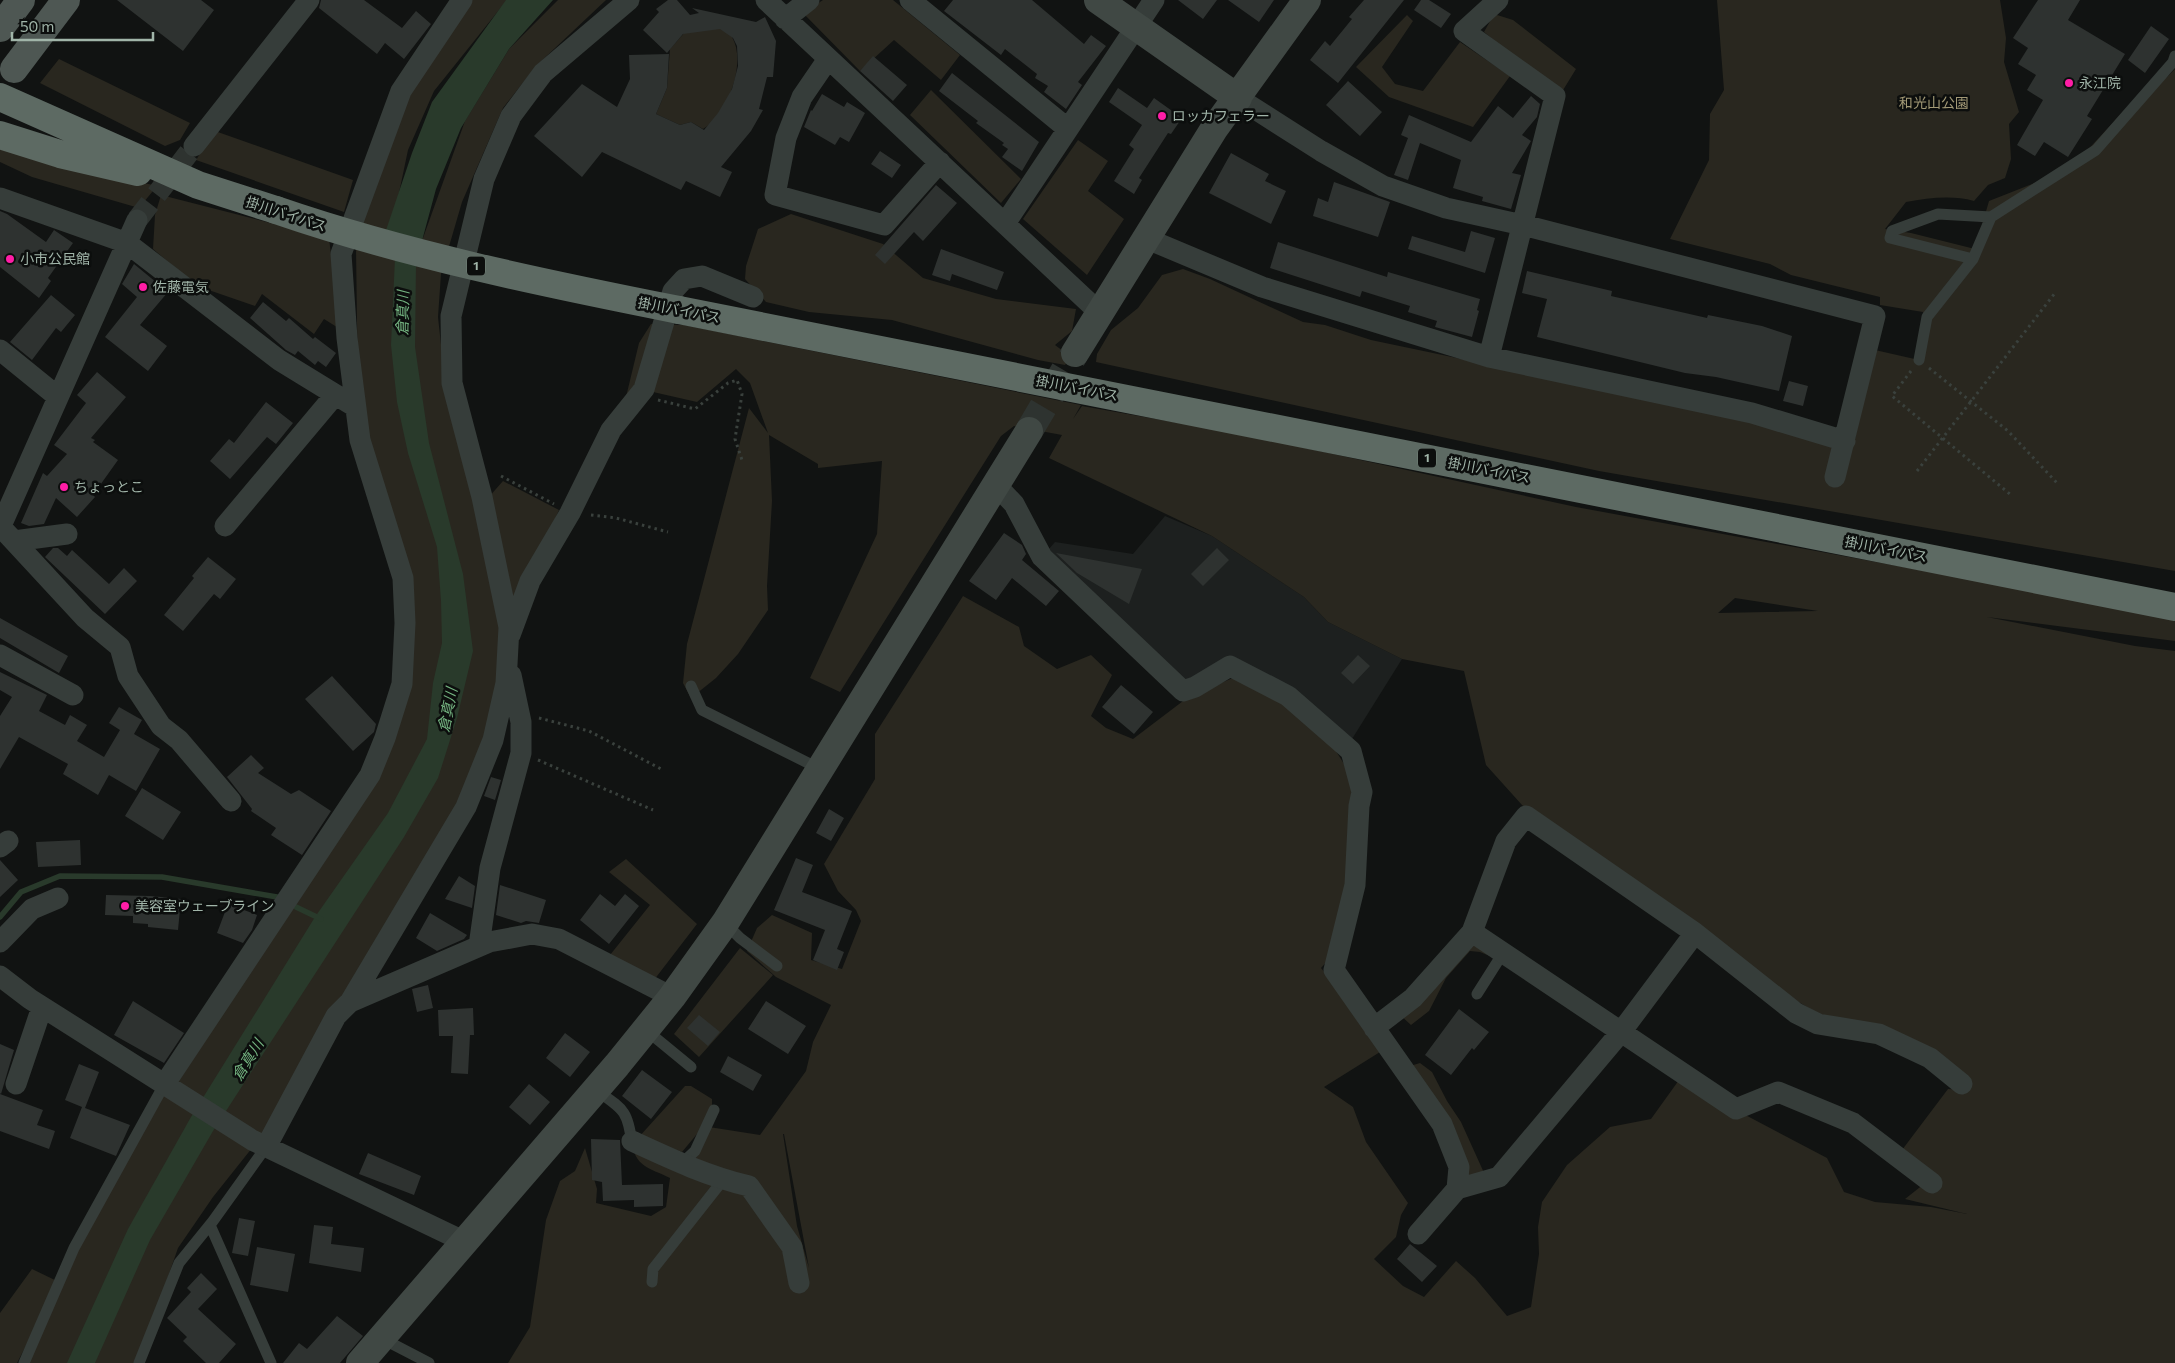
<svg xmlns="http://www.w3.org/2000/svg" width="2175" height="1363" font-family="Commissioner,'Noto Sans JP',sans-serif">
<rect width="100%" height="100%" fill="#111312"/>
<!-- built -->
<path fill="#1d201f" d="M1165 516 1212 536 1304 597 1328 622 1402 659 1347 747 1233 663 1183 691 1042 557 1055 542 1133 554Z"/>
<!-- green -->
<path fill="#29271f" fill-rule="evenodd" d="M467 0H507L434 91 408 150 391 231 360 224 404 104Z
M558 0H606L536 66 503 108 462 202 441 274 438 317 447 400 509 627 497 722 451 833 264 1133 213 1197 178 1248 138 1363H28L65 1272 174 1071 402 705 405 614 358 396 356 248 423 238 465 121 509 49Z
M823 0H893L960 55 941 80 894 40 860 71 803 13Z
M1717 0H2000L2006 38 2004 62 2019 112 2009 124 2011 159 2005 178 1988 185 1974 201C1952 195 1929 198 1906 202L1885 229 1911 233 1975 249 1989 201 2070 169 2145 88 2167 77 2175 69V571L1599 471 1096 362 1097 354 1111 330 1138 308 1162 275 1183 269 1210 279 1303 322 1325 325 1371 340 1830 436 1853 447 1875 350 1919 360 1923 312 1880 305V297L1791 275 1770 264 1670 239 1709 160 1710 114 1724 90Z
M1494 14 1513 20 1576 69 1560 95 1484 32Z
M1407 15 1413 21 1382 67 1395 84 1423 91 1460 42 1510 76 1473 127 1389 97 1356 67Z
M710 22C717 26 728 30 732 37 747 62 728 115 703 129L691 122 680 125 656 114 667 88 670 49 692 24Z
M59 59 190 123 180 140 165 146 40 83Z
M931 90 1021 179 1001 203 910 115Z
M215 131 353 180 344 212 196 160Z
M1078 140 1108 161 1088 191 1124 219 1087 275 1023 219Z
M0 141 67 165 157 186 139 208 32 177 0 162Z
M161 195 329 238 340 329 324 319 314 334 262 294 255 306 197 286 153 249 155 215Z
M791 214 883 244 923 278 996 299 1076 309 1072 331 1055 345 1071 357 1065 365 1038 360 892 320 809 312 766 302 745 279 746 266 758 229Z
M651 324 684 325 1081 405 1073 419 1082 406 1241 434 1576 507 2175 617V641L1987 617 2135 646 2175 651V1363H508L530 1327 546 1220 560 1181 575 1171 585 1148 597 1189 596 1203 651 1216 666 1207 670 1178C650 1168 634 1167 632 1141L682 1159 709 1127 760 1135 806 1071 813 1042 831 1005 776 977 747 951 757 928 772 915 812 933 811 960 842 969 861 921 856 910 838 891 824 864 875 779V734L963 596 1019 627 1024 646 1057 669 1091 655 1112 675 1091 716 1106 728 1133 739 1187 698 1244 673 1318 723 1362 792 1338 949 1321 968 1388 1047 1324 1087 1353 1107 1366 1142 1408 1203 1401 1215 1396 1237 1374 1259 1403 1286 1424 1297 1456 1261 1475 1278 1507 1316 1531 1307 1539 1254 1538 1227 1542 1202 1567 1165 1610 1127 1651 1119 1679 1080 1827 1158 1844 1192 1875 1202 1931 1207 1967 1214 1905 1199 1929 1180 1902 1150 1948 1089 1965 1090 1970 1085 1820 1015 1779 990 1573 849 1522 805 1486 765 1464 671 1402 659 1328 622 1304 597 1212 536 1049 458 1062 435 1014 426 1001 436 840 692 810 678 877 534 882 461 818 468V464L769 435 772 501 767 586 768 610 738 654 716 678 691 698 683 683 687 644 749 408 768 433 750 383 736 369 697 402 653 392 626 397 639 343ZM1735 598 1818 611 1718 613ZM783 1134H784L809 1268 797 1226Z
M503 481 559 510 513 614 488 498Z
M626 859 697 924 654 980 610 955 650 905 609 872Z
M1471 936 1497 959 1480 952 1470 951 1446 978 1429 1011 1411 1025 1399 1014Z
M740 948 773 975 699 1057 674 1034Z
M1420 1063 1432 1072 1447 1101 1461 1122 1485 1175 1469 1178 1410 1066Z
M685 1086H691L712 1099V1116L682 1152 638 1138Z
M32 1269 59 1282 17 1363H0V1313Z"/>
<!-- water -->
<path fill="#293a2b" d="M506 0H553L509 49 461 128 436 189 416 263 415 347 429 443 463 574 473 651 457 718 438 778 404 837 213 1131 150 1240 95 1363H67L128 1229 191 1117 315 917 388 813 427 739 433 683 442 643 441 601 437 547 408 453 397 402 391 345 395 258 378 254 412 153 432 102Z"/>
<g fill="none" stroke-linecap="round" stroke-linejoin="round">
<!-- stream -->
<path stroke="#293a2b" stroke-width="5.5" d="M296 907 321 919
M0 917 21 892 60 876 162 877 277 897"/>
</g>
<!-- building -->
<path fill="#2e3230" d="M117 0H201L214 10 183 51Z
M321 0H364L402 28 416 11 431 24 404 59 385 43 377 54 319 8Z
M668 0H677L690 15 699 13 692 8 756 22 765 17 776 41 773 77H767L759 109 763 110 751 131 721 167 732 172 720 197 686 181 681 190 602 152 582 177 534 136 582 84 617 107 630 79 629 55 669 54 667 88 656 114 680 125 691 122 704 130 718 113 732 89 738 66 737 46 733 38 720 29 683 34 667 53 643 30 659 12 656 9Z
M953 0H1032L1084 44 1091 35 1106 46 1078 82 1082 85 1066 109 1044 92 1048 86 1035 78 1037 74 1005 49 1001 55 944 11Z
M1178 0H1217L1203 19Z
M1228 0H1274L1259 22Z
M1364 0H1404L1338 83 1310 60 1325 41 1330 46 1352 19 1349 17Z
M1421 0H1429L1451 14 1441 28 1414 10Z
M2038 0H2080L2068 20 2125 54 2087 116 2092 119 2068 157 2044 142 2035 156 2017 145 2043 100 2027 90 2036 75 2018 64 2028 48 2013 38Z
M2151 26 2169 39 2145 73 2128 60Z
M873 56 907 85 893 101 860 71Z
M952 73 1039 142 1022 171 1002 157 1008 149 1002 145 1004 143 976 123 978 121 939 91Z
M1348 81 1382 112 1360 136 1326 105Z
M1118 88 1147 108 1154 98 1182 118 1171 134 1168 133 1139 178 1142 180 1134 194 1114 181 1134 149 1129 145 1142 125 1109 102Z
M822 94 844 107 847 102 865 113 849 142 840 137 835 145 804 127 811 110 812 111Z
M1531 96 1540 104 1537 117 1522 135 1531 141 1512 173 1521 175 1511 209 1482 201 1483 197 1453 188 1461 160 1420 143 1408 180 1394 175 1408 138 1401 135 1409 115 1471 142 1498 106 1513 118Z
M880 151 901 165 892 178 871 164Z
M1231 153 1269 174 1265 181 1286 191 1271 224 1209 193Z
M1334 182 1390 202 1378 237 1313 216 1318 198 1328 202Z
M936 185 957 203 923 241 914 232 885 264 875 255Z
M0 211 7 214 46 242 54 230 73 243 48 278 51 281 39 298 0 267Z
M1471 231 1495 238 1485 273 1408 249 1412 236 1465 252Z
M1278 242 1387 277 1388 272 1480 299 1477 310 1479 311 1472 337 1435 327 1437 321 1408 312 1410 306 1362 291 1360 297 1270 268Z
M941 249 1004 272 997 290 952 274 950 281 932 275Z
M134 264 168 292 140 325 167 346 148 371 105 337 137 297 122 284Z
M1527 271 1612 291 1611 296 1707 318 1708 315 1762 326 1792 336 1779 391 1716 377 1685 373 1537 337 1547 299 1522 293Z
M51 295 75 315 61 332 56 328 32 360 10 342Z
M263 302 286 321 289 318 313 339 315 337 336 353 326 367 318 361 315 365 298 351 295 355 286 350 250 318Z
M97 372 126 397 91 438 95 440 93 442 118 460 93 495 95 497 77 517 56 498 44 524 29 526 21 523 43 473 47 476 67 454 54 445 86 403 77 395Z
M1789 381 1808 386 1803 406 1783 401Z
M266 402 293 423 276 444 267 437 230 479 210 461 229 439 234 443Z
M1004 533 1022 545 1026 554 1022 560 1059 591 1046 606 1012 578 996 600 969 581Z
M53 548H58L67 556 72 550 109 584 124 568 137 581 105 614 45 557Z
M1217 548 1229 560 1203 586 1191 574Z
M1056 553 1142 569 1129 604 1077 573Z
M208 557 236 579 220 599 214 594 183 631 164 615 194 578 192 576Z
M0 618 68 656 59 673 0 638Z
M1358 655 1370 666 1353 684 1341 673Z
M0 672 47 695 39 711 65 725 70 715 87 725 77 741 104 757 120 730 109 723 119 707 142 720 134 734 160 749 136 791 109 775 98 795 63 774 68 764 19 737 0 769V716L12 697 0 690Z
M332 676 376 724 374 732 353 751 305 699Z
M1121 685 1153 712 1134 734 1102 707Z
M251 755 264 768 258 773 291 794 299 790 331 811 302 855 271 835 276 828 251 811 252 809 227 777Z
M491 777 501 780 495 800 484 796Z
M142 788 181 812 163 840 125 816Z
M829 809 844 818 831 841 816 833Z
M80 840 81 865 38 867 36 842Z
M796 858 813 865 802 892 852 911 837 949 844 952 837 970 813 960 825 930 774 910Z
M0 860 18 880 0 897Z
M459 876 475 886 472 908 445 899Z
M500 885 546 900 539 923 526 921 521 923 496 915Z
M600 894 615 906 625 894 639 906 609 944 580 920Z
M106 895 151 896 181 899 178 930 148 927V924L133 923V916L105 915Z
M228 904 257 915 252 930 243 943 217 933Z
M430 913 467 935 464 939 437 951 416 938Z
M428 985 433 1008 417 1012 412 989Z
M133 1001 184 1033 164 1063 114 1035Z
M766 1001 806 1026 788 1054 748 1029Z
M473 1008 474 1035H470L468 1074 451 1073 453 1036H439L438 1010Z
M1459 1009 1489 1032 1474 1050 1472 1048 1451 1075 1425 1055Z
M699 1015 720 1032 708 1046 687 1028Z
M565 1033 590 1052 570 1077 546 1058Z
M0 1044 14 1050 1 1094 0 1093Z
M728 1056 762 1075 753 1091 720 1072Z
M79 1064 99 1072 85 1108 130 1125 116 1156 70 1138 82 1107 65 1100Z
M642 1070 672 1092 651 1119 622 1096Z
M529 1084 550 1102 530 1125 509 1107Z
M0 1094 43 1110 37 1125 55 1131 49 1149 0 1131Z
M591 1139 620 1140 622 1185 663 1184V1206L634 1207V1200L603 1201 602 1182 592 1180Z
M368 1153 421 1176 414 1195 359 1174Z
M239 1218 255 1221 248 1256 232 1253Z
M314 1225 333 1227 331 1244 364 1248 361 1272 309 1263Z
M1410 1244 1437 1266 1422 1282 1397 1259Z
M257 1247 295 1254 288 1292 250 1285Z
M201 1273 217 1289 198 1309 236 1344 219 1363H206L183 1341 187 1337 167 1318 191 1292 187 1288Z
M337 1316 363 1336 340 1363H283L299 1343 307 1349Z"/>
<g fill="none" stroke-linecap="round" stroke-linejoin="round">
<!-- street-tunnel -->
<path stroke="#2e3330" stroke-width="21" stroke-dasharray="21 11" stroke-linecap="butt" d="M137 220 194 146"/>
<!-- secondary-tunnel -->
<path stroke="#2e3330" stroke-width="28" stroke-dasharray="28 14" stroke-linecap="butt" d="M1029 431 1075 353"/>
<!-- path -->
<path stroke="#3a413d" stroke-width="3" stroke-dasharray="2.5 4" stroke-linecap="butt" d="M1929 368 2008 431 2058 484
M1911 371 1892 396 2011 495
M658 400 695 409 728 383 737 380 742 394 735 439 742 460
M1917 471 2055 293
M501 476 554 504
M591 515 616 518 668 532
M539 718 589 731 663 770
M538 760 653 810"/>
<!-- lane -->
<path stroke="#363d3a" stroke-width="11" d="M1991 217 1938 214 1892 231 1890 238 1973 259 1991 217 2096 150 2173 62 2175 56
M1919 360 1927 317 1973 259
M691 686 702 710 820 769
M725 923 740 938 777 966
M1477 994 1503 953
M646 1030 691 1067
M596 1090C623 1109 628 1110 632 1144
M681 1164 695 1151 714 1110
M210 1225 271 1363
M652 1282 653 1269 723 1180
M381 1338 429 1363
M24 1363 74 1248 164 1085
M139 1363 179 1263 213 1221 266 1147"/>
<!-- street -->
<path stroke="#363d3a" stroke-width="21" d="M766 0 1100 313
M910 0 1068 129
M785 19 809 0
M828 59 802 97 786 138 775 195 884 225 940 162
M1238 98 1321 151 1383 186 1446 208 1527 226 1875 316 1835 477
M194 146 309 0
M0 198 127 243 279 360 354 406
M1006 222 1154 0
M1145 238 1262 287 1489 357 1752 413 1845 441
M0 350 58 397
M1489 357 1555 96 1464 31 1498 0
M995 484 1014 504 1042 557 1183 691 1195 687 1230 666 1288 696 1351 751 1362 792 1359 806 1355 885 1334 970 1442 1124 1459 1167 1457 1189
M225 526 335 395
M1 527 85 618 120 647 128 676 161 726 179 740 231 801
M0 528 137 220
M14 541 67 534
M510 635 530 581 570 513 611 430 644 389 673 291 684 279 702 276 753 297
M0 655 73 695
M0 847 8 841
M1472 932 1736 1109 1778 1092 1853 1123 1932 1183
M0 942 32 909 58 898
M479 946 490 868 521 753V722L511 675
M0 976 30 999 252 1140 463 1241
M350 1002 466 807 493 740 506 683 509 627 482 497 452 383 451 316 484 179 511 116 543 73 629 0
M1374 1028 1413 998 1472 932 1506 841 1526 816 1695 933 1796 1013 1818 1024 1879 1034 1930 1058 1962 1084
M16 1084 42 1007
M164 1085 370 775 385 738 402 684 405 623 403 578 360 440 347 338 341 254 401 91 462 0
M632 1141C671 1159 707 1176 749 1186L792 1247 799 1283
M266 1147 336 1016 350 1002 489 942 532 934 559 939 672 997
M1418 1234 1457 1189 1499 1177 1621 1032 1695 933"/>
<!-- secondary -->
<path stroke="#404844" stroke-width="28" d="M1098 0 1238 98
M1075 353 1214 129 1307 0
M360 1363 617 1065 672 997 725 923 1029 431"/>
<!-- primary -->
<path stroke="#4e5753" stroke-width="28" d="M0 28 21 0
M14 69 66 0"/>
<!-- highway -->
<path stroke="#5d6a63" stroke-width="28" d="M0 97 198 185 276 210
M0 135 60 154 138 172
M679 310 2175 607"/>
<!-- highway-bridge -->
<path stroke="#5d6a63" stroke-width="28" d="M276 210C407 255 543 283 679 310"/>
</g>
<!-- markers -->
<g fill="#ff1da6" stroke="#0c0e0d" stroke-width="2">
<circle cx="2069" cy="83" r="5"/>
<circle cx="1162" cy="116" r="5"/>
<circle cx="10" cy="259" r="5"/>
<circle cx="143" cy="287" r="5"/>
<circle cx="64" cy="487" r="5"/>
<circle cx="125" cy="906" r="5"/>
</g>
<g text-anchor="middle" stroke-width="5" stroke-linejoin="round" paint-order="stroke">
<!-- shield labels -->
<g fill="#0c0e0d" stroke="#74837a" stroke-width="1">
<rect x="467" y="256.5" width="18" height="19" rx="4"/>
<rect x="1418" y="448.5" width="18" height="19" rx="4"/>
</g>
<g font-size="12" font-weight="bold" fill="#a1b5a9">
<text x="476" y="270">1</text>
<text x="1427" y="462">1</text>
</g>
<!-- poi labels -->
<g font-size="14" fill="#a1b5a9" stroke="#0c0e0d" text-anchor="start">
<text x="2079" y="88">永江院</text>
<text x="1172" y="121">ロッカフェラー</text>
<text x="20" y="264">小市公民館</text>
<text x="153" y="292">佐藤電気</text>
<text x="74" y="492">ちょっとこ</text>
<text x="135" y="911">美容室ウェーブライン</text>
</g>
<!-- park labels -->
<g font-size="14" fill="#a29976" stroke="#0c0e0d">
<text x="1934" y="108">和光山公園</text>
</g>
<!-- street labels -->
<g font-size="14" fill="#a1b5a9" stroke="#0c0e0d">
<text transform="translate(286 214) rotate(18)" y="5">掛川バイパス</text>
<text transform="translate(679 310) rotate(11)" y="5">掛川バイパス</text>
<text transform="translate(1077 388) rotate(11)" y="5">掛川バイパス</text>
<text transform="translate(1489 470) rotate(11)" y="5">掛川バイパス</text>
<text transform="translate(1886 549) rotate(11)" y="5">掛川バイパス</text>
</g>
<!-- water labels -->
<g font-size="15" font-style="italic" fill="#74b481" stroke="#0c0e0d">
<text transform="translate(403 313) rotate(-89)" y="5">倉真川</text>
<text transform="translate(448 710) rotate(-79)" y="5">倉真川</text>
<text transform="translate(248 1060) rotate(-58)" y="5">倉真川</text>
</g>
</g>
<!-- scale -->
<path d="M12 32v8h141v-8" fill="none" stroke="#a1b5a9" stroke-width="2.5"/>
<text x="20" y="32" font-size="15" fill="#a1b5a9" stroke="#0c0e0d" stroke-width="4" paint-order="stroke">50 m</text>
</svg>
